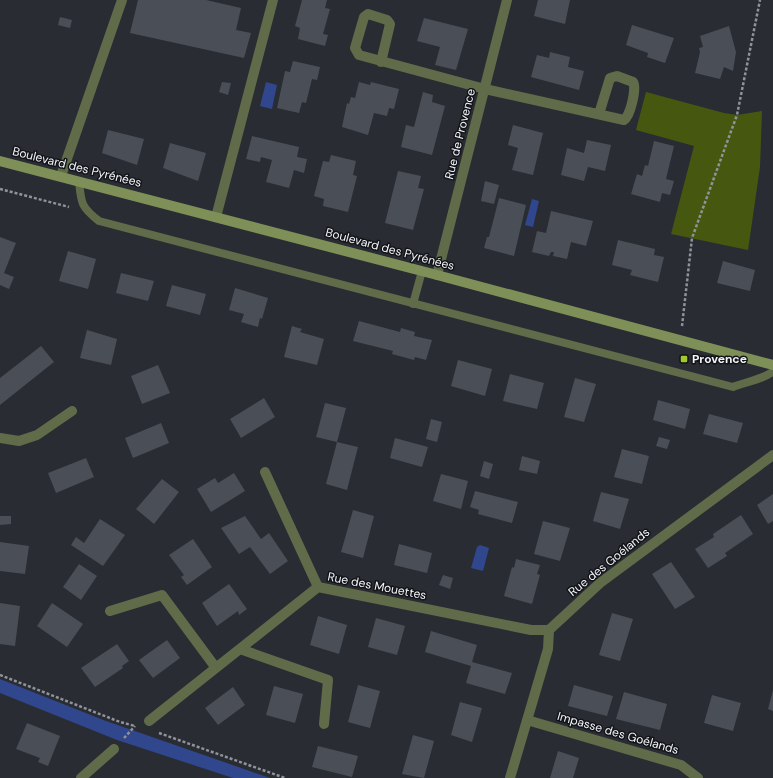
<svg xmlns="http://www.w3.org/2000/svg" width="773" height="778" font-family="'DM Sans',sans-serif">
<rect width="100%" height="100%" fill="#292c33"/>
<!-- green -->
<path fill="#465810" d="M646 92 724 113 737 115 762 111 760 167 748 250 671 234 694 146 636 130Z"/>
<!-- water -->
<path fill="#30478d" d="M266 82 277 85 272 109 260 106Z
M532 199 539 201 533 227 525 225Z
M480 545 489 548 483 571 471 568 477 547Z
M0 679 106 721 270 778H233L117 740 0 693Z"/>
<!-- building -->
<path fill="#4a4e56" d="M138 0H206L241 8 236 30 251 33 244 58 130 33Z
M302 0H327L325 8 330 9 323 34 328 35 325 46 298 39 300 28 295 26Z
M538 0H570L565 24 534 16Z
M60 17 72 20 70 28 58 25Z
M424 18 468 29 456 70 435 65 440 47 417 41Z
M632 25 674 38 665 63 647 57 648 53 626 45Z
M729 26 736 52 733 71 724 67 720 79 695 73 700 52 699 48 703 47 700 36Z
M550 52 570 57 568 67 584 71 579 90 531 77 537 55 549 58Z
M293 61 320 67 317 80 312 79 306 103 302 102 299 113 277 108 285 71 290 72Z
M222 82 231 83 228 95 219 92Z
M359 82 370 85 371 82 399 89 394 109 389 108 387 116 374 113 368 135 342 127 347 103 349 104 351 97 355 98Z
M423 92 433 95 432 102 445 106 432 155 401 147 406 125 414 127Z
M513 125 543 133 533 175 512 170 518 148 508 145Z
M108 130 144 139 137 165 102 153Z
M252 136 299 147 297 157 307 159 304 173 294 170 289 188 266 182 272 160 261 157 260 162 246 159Z
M587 140 611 145 605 171 588 167 584 181 561 175 567 148 584 153Z
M654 141 674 146 666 179 674 181 670 195 662 193 660 202 631 194 637 174 642 176 645 165 648 166Z
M170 143 206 153 198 181 163 168Z
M331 155 356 161 353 175 357 176 348 212 323 206 324 199 314 196 323 161 329 162Z
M398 171 421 176 418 188 424 189 413 230 385 223Z
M485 181 499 185 494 204 481 201Z
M499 198 526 205 514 256 484 248 487 237H489Z
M551 211 593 221 586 246 571 242 567 259 553 256 554 252H551L549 256 532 252 537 231 546 233Z
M0 237 16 243 4 273 14 277 9 289 0 285Z
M618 240 655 249 654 255 664 257 658 282 630 275 632 270 612 265Z
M68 251 96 259 88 289 59 281Z
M723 261 755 270 750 291 717 283Z
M121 273 154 281 148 301 116 293Z
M172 285 206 294 200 315 166 306Z
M235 288 268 298 262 319 260 318 258 327 241 322 244 314 229 310Z
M359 321 400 332 401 328 415 332 414 336 432 340 426 360 415 357 414 360 392 354 393 351 353 341Z
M292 326 302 329 300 332 324 339 317 365 284 357Z
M87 330 117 339 111 365 80 358Z
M41 346 54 362 0 405V378Z
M458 360 492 369 485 396 451 386Z
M158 365 170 393 142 404 131 376Z
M510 374 544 383 537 409 503 401Z
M575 378 596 384 584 422 564 417Z
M264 398 275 417 241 438 230 419Z
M658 400 690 409 685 429 653 420Z
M325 403 346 408 337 442 316 437Z
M709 414 743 423 737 443 703 434Z
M431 419 442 422 437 442 426 439Z
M161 423 169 443 133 458 125 438Z
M659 437 670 440 667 449 656 446Z
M395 438 428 447 422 467 390 458Z
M337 442 358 447 347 490 326 484Z
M622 449 649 456 642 484 614 477Z
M522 456 540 461 537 474 519 470Z
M86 458 94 477 56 493 48 473Z
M484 461 493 464 489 479 480 476Z
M234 473 245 491 211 512 197 489 215 478 218 483Z
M441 474 468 481 461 509 433 501Z
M162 479 179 492 154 524 136 509Z
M475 491 518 502 512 523 478 514 479 510 470 507Z
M601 492 629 499 620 529 593 521Z
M773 494V521L768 524 757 505Z
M353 510 374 516 363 558 341 552Z
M741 515 753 534 725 553 727 556 708 568 695 549 714 537 713 534Z
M0 516H11V524L0 525Z
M245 516 261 539 269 533 288 561 270 574 250 547 239 554 221 528Z
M100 519 125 535 103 566 71 545 76 537 84 543Z
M543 521 570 528 560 561 534 554Z
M193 539 212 567 187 585 181 577 184 575 169 555Z
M0 542 29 546 25 574 0 571Z
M399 544 432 553 427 573 394 565Z
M516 559 540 565 537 574 540 575 532 604 504 596 512 567 514 568Z
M671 562 695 597 675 609 652 574Z
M79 564 97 576 81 600 63 587Z
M443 575 453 578 450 589 439 585Z
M229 584 247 609 239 615 238 611 217 626 202 603Z
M0 603 20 606 15 646 0 644Z
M52 603 83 624 67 647 37 626Z
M612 613 633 619 620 661 599 655Z
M318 616 347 625 339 654 310 645Z
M376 618 405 626 397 655 368 647Z
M431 631 477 645 472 662 512 673 505 694 466 683 471 666 425 652Z
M167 640 180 658 153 678 139 660Z
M117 644 129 661 122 666 123 668 95 687 81 668Z
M358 685 380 691 370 728 348 722Z
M574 685 613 696 607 716 568 706Z
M274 686 303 694 295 723 266 715Z
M233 687 245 705 218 725 205 708Z
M773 690V711L768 709Z
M624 692 667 704 660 730 616 719Z
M712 695 741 703 733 731 704 723Z
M460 702 482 708 472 742 451 735Z
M27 723 60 736 48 766 38 762 40 758 16 749Z
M413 735 434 741 424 778 402 774Z
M318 746 358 756 352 777 312 767Z
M558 751 579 758 573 778H550Z"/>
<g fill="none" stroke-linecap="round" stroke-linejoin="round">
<!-- path -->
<path stroke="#909399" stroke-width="2.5" stroke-dasharray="3 2" stroke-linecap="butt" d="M0 189 69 207
M682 326 692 238 737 115 760 0
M0 675 120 722 135 726
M159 733 285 778
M124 738 135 726"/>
<!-- lane -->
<path stroke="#606c49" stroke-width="8" d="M79 181C81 203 81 207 99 221L733 387C745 382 765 379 773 371
M413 304 422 271"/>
<!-- street -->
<path stroke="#606c49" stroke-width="10" d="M381 62 390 24 387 20 368 14 364 17 355 48 359 55 485 89 624 120C630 117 637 88 633 82L617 76 610 78 599 114
M61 176 122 0
M216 217 273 0
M437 275 507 0
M0 438 19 441 37 435 72 411
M265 472 318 587
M110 611 162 595 216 668
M240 649 328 680 324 724
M527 720 681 765 698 778
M149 721 318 587 531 630H549
M81 778 114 749
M510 778 548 649 549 630 600 583 773 455"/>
<!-- secondary -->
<path stroke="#7e8f58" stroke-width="10" d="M0 161 437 275 773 365"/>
</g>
<!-- markers -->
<rect fill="#a2c928" stroke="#131418" stroke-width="1.5" x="680" y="355" width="8" height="8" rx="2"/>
<g text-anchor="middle" stroke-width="3" stroke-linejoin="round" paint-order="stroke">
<!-- street labels -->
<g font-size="12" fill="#f2f5fa" stroke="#131418">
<text transform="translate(460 134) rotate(-76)" y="4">Rue de Provence</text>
<text transform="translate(77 167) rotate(14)" y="4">Boulevard des Pyrénées</text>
<text transform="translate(390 249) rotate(15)" y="4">Boulevard des Pyrénées</text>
<text transform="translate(609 562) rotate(-39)" y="4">Rue des Goélands</text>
<text transform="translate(377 586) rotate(11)" y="4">Rue des Mouettes</text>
<text transform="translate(618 733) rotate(16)" y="4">Impasse des Goélands</text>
</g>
<!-- poi labels -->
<g font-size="12" font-weight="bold" fill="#f2f5fa" stroke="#131418" text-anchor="start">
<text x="692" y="363">Provence</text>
</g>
</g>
</svg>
